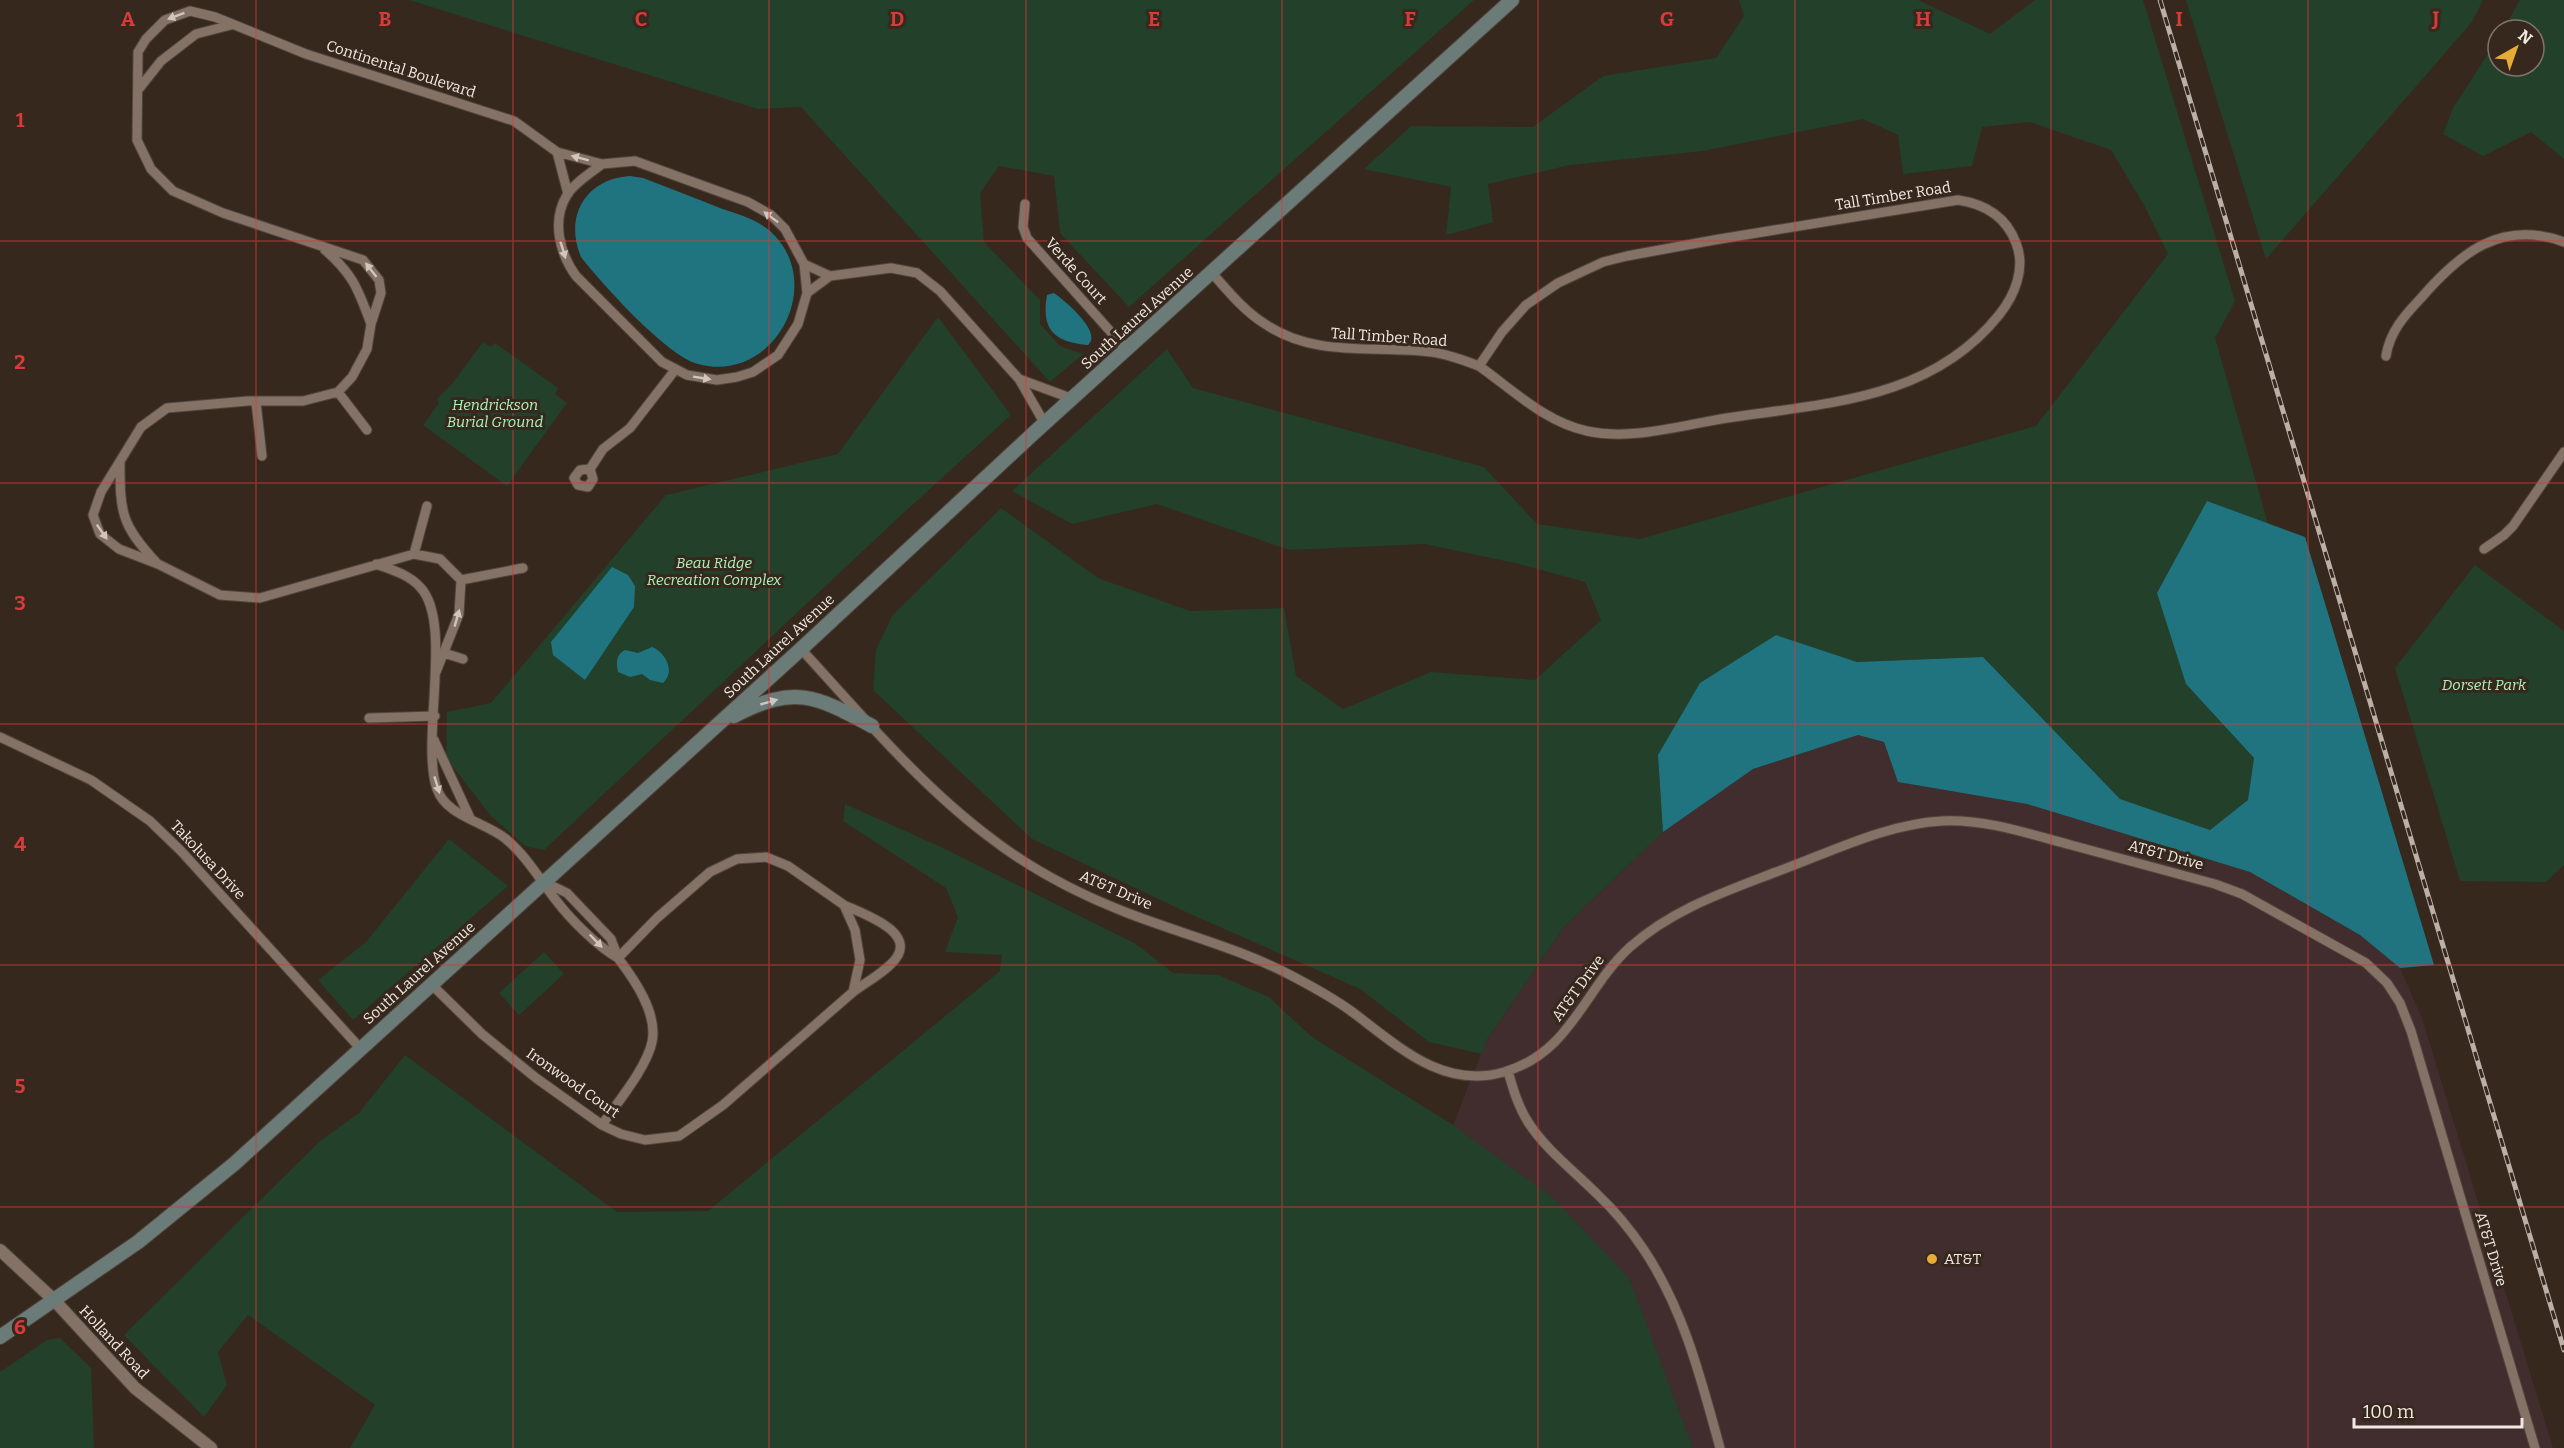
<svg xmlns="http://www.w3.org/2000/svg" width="2564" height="1448" font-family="Bitter,serif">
<rect width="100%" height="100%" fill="#36281d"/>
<!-- commercial -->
<path fill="#412d2d" d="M1858 735 1884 742 1898 782 2027 804 2250 872 2360 935 2400 968 2422 1018 2553 1448H1693L1628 1278 1453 1125 1486 1041 1564 927 1663 832 1753 769Z"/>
<!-- green -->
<path fill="#22402a" d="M409 0H1474L1129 307 1060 233 1054 176 999 166 980 193 984 242 1040 300V324L1060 346 1083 354 1050 382 801 107 758 109Z
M1739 0H1918L1990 34 2035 0H2143L2235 301 2215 338 2268 524 2207 501 2186 684 2254 758 2248 800 2210 830 2120 799 1983 657 1857 662 1776 635 1658 755 1663 832 1564 927 1486 1041 1482 1054 1429 1042 1360 989 1188 913 1032 839 873 690 876 650 892 616 1001 508 1098 578 1190 611 1284 608 1296 676 1343 709 1431 672 1535 680 1601 620 1585 582 1519 564 1425 544 1289 550 1157 504 1072 524 1012 491 1167 349 1193 388 1484 467 1537 524 1640 539 2036 426 2168 254 2144 205 2111 150 2030 122 1982 127 1972 166 1903 174 1898 135 1863 119 1703 151 1570 165 1488 184 1493 222 1446 235 1451 187 1364 169 1411 126 1533 127 1603 76 1716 58 1744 16Z
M2186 0H2483L2472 22 2266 259Z
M2520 0H2564V159L2531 132 2483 156 2443 134 2453 108 2498 38V66H2534V30H2503Z
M938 317 1011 415 897 519 544 850 525 846 491 816 446 758 447 712 491 703 666 495 838 454Z
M483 342 490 347 495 343 558 388 555 394 567 403 507 486 423 425 439 403 437 399 452 384Z
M2475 565 2564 631V865L2546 882 2460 881 2395 668Z
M845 804 943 848 1136 944 1173 973 1218 975 1269 997 1312 1037 1453 1125 1553 1198 1629 1278 1693 1448H350L375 1405 248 1315 218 1352 227 1385 204 1417 124 1335 320 1141 359 1113 405 1055 617 1212 708 1211 1000 971 1002 955 945 952 958 917 946 888 843 821Z
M449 839 508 886 353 1020 318 980 366 942Z
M544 952 564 974 519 1015 499 993Z
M60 1338 91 1368 94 1448H0V1372L47 1340Z"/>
<!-- water -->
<path fill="#207480" d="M630 176 643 178C669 188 695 198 720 208 737 214 756 219 770 231 828 283 774 385 698 364 667 356 602 284 581 257 564 217 585 179 630 176Z
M1054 293C1065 301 1103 332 1088 345 1054 342 1041 330 1047 295Z
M2207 501 2305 537 2434 965 2400 968 2360 935 2250 872 2027 804 1898 782 1884 742 1858 735 1753 769 1663 832 1658 755 1700 683 1776 635 1857 662 1983 657 2120 799 2210 830 2248 800 2254 758 2186 684 2157 593Z
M612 567 628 575 635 586 634 607 585 680 553 655 551 642Z
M652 647C665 652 676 671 663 683L650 680 642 674 630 677 618 672C616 662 616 655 625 650L638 653Z"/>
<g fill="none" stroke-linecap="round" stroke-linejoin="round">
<defs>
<path id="minor" d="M138 90 161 61 196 34 231 25
M557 152 568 194
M1958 200C1985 204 2006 216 2016 243 2026 268 2015 295 1999 315 1931 400 1827 403 1727 418 1682 425 1632 441 1587 431 1545 422 1513 390 1479 366L1502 332 1526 305 1558 283 1603 262 1627 256 1714 240Z
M1025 204 1023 227 1027 238 1127 350
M324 249C353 274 358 289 371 324
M804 264 830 276
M1212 273C1228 291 1244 311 1265 324 1316 358 1373 345 1431 352 1448 354 1463 360 1479 366
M807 293 830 276 891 268 917 273 940 291 1019 379
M2386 356C2390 331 2405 315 2421 298 2460 253 2501 219 2564 242
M338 392 367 430
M256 402 262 456
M1045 424 1019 379 1073 399
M120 462C120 512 121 525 156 562
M590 469 593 479 588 487 578 485 574 478 580 470 590 469 603 449 630 428 675 370
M2484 549 2504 535 2513 526 2564 452
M414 554 427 506
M376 564C392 570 408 574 420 587 454 622 420 741 437 789 446 816 485 822 506 839 526 856 539 878 555 899 570 919 597 946 618 958L611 939 567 893 544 882
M461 580 523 568
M801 649C860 713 918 783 988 836 1029 868 1076 893 1125 912 1181 934 1240 948 1294 977 1313 987 1333 998 1351 1011 1397 1045 1442 1090 1504 1072 1571 1053 1584 989 1630 947 1673 909 1724 892 1776 872 1829 853 1885 824 1942 821 1986 819 2029 834 2071 845 2119 858 2167 871 2215 884L2242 894 2366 963 2387 983 2400 1003 2411 1031 2535 1448
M444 653 463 659
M436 672 459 614 461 580 440 559 414 554 260 598 220 595 158 564 119 549 100 534 93 515 101 492 141 427 167 408 248 401H303L338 392 352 377 367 349 371 324 381 293 379 280 363 260 223 213 173 191 151 169 137 140 138 52 146 39 165 20 190 11 215 17 306 54 514 121 557 152 602 164 635 161 748 202 771 215 785 229 804 264 807 293 798 324 778 355 753 372 737 377 717 380 687 375 662 362 576 276C560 254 551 221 567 195 574 183 591 173 602 164
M369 718 435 716
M0 737 91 780 150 821 182 852 360 1048
M434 740 470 818
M844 905C864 914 923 934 891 964 880 975 865 983 853 992
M431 984 482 1034 536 1078 602 1125 621 1134 645 1140 679 1136 723 1105 853 992 860 960 855 930 844 905 788 866 766 857 737 859 710 872 657 918 618 958C634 979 658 1013 652 1042 647 1067 617 1103 602 1125
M1508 1071C1513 1089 1518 1106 1528 1122 1546 1150 1573 1170 1597 1194 1614 1210 1630 1229 1644 1250 1684 1310 1701 1379 1720 1448"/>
<path id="tertiary" d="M0 1250 54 1300 135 1388 211 1448"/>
<path id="secondary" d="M734 716C795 684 816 696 872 726
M0 1337 138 1242 234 1164 801 649 1036 431 1512 0"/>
</defs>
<!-- minor casing -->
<use href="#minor" stroke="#50453c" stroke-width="11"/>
<!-- tertiary casing -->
<use href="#tertiary" stroke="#50453c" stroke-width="14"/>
<!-- secondary casing -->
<use href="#secondary" stroke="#50453c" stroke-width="16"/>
<!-- minor -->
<use href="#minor" stroke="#837265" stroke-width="9"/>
<!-- tertiary -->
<use href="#tertiary" stroke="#837265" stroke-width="12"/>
<!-- secondary -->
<use href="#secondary" stroke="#6a7b78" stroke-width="14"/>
<defs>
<path id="rail" d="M2160 0 2564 1350"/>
</defs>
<!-- rail casing -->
<use href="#rail" stroke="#bbb0a8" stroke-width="5"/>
<!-- rail -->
<use href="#rail" stroke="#36281d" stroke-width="3" stroke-dasharray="9" stroke-linecap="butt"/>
</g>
<!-- one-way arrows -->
<defs><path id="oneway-solid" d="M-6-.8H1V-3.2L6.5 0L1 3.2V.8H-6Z" transform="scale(1.5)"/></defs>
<g fill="#d1c5bc">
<use href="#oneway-solid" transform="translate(176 16) rotate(159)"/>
<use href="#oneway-solid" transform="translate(580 158) rotate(-165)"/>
<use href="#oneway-solid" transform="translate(771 217) rotate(-143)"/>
<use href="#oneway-solid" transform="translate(563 250) rotate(73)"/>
<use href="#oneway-solid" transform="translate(371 270) rotate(-128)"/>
<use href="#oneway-solid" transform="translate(702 378) rotate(9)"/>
<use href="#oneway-solid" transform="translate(102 532) rotate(55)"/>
<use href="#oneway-solid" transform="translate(457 618) rotate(-74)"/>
<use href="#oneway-solid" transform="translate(437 785) rotate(73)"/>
<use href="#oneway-solid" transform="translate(596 941) rotate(46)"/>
</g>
<use fill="#c9c8c2" href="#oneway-solid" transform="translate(769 702) rotate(-16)"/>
<!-- grid -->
<path fill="none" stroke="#d93b3b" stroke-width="1.5" stroke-opacity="0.55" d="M256 0V1448M513 0V1448M769 0V1448M1026 0V1448M1282 0V1448M1538 0V1448M1795 0V1448M2051 0V1448M2308 0V1448M0 241H2564M0 483H2564M0 724H2564M0 965H2564M0 1207H2564"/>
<!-- markers -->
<circle fill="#e7ac37" stroke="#36281d" stroke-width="2" cx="1932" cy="1259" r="6"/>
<g text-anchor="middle" stroke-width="6" stroke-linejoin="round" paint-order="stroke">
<!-- street labels -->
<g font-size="15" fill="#f2e9e2" stroke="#36281d">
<text transform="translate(401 69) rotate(18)" y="5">Continental Boulevard</text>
<text transform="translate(1893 196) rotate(-9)" y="5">Tall Timber Road</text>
<text transform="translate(1076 271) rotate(48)" y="5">Verde Court</text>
<text transform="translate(1137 318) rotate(-42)" y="5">South Laurel Avenue</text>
<text transform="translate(1389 337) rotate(4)" y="5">Tall Timber Road</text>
<text transform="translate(779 646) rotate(-43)" y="5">South Laurel Avenue</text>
<text transform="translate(2166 855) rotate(15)" y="5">AT&amp;T Drive</text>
<text transform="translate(208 860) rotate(47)" y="5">Takolusa Drive</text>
<text transform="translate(1116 890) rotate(23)" y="5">AT&amp;T Drive</text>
<text transform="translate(419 973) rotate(-42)" y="5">South Laurel Avenue</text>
<text transform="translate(1578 988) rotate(-54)" y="5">AT&amp;T Drive</text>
<text transform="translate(573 1083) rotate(35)" y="5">Ironwood Court</text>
<text transform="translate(2491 1249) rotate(73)" y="5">AT&amp;T Drive</text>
<text transform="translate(114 1342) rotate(47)" y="5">Holland Road</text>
</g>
<!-- park labels -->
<g font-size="15" font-style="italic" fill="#a9f5bb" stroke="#36281d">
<text x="495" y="410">Hendrickson<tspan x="495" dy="17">Burial Ground</tspan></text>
<text x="714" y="568">Beau Ridge<tspan x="714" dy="17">Recreation Complex</tspan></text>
<text x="2484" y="690">Dorsett Park</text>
</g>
<!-- poi labels -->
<g font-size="15" fill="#f2e9e2" stroke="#36281d" text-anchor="start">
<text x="1944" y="1264">AT&amp;T</text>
</g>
</g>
<g font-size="20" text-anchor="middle" font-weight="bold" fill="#d93b3b" stroke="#36281d" stroke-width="6" stroke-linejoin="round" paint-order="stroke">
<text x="128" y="26">A</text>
<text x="385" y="26">B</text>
<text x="641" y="26">C</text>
<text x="897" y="26">D</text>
<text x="1154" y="26">E</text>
<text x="1410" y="26">F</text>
<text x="1667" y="26">G</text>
<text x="1923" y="26">H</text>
<text x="2179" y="26">I</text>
<text x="2436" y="26">J</text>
<text x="20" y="127">1</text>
<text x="20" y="369">2</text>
<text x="20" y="610">3</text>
<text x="20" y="851">4</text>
<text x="20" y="1093">5</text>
<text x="20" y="1334">6</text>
</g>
<!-- north arrow -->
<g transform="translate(2516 48) rotate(40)"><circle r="28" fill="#36281d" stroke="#81756c" stroke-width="1.5"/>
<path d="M0-4.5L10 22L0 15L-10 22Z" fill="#e7ac37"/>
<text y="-9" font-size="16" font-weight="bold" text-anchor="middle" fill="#f2e9e2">N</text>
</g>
<!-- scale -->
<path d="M2354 1418v9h168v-9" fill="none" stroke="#f2e9e2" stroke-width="3"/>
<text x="2363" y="1418" font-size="18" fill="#f2e9e2" stroke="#36281d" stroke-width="4.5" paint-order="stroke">100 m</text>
</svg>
